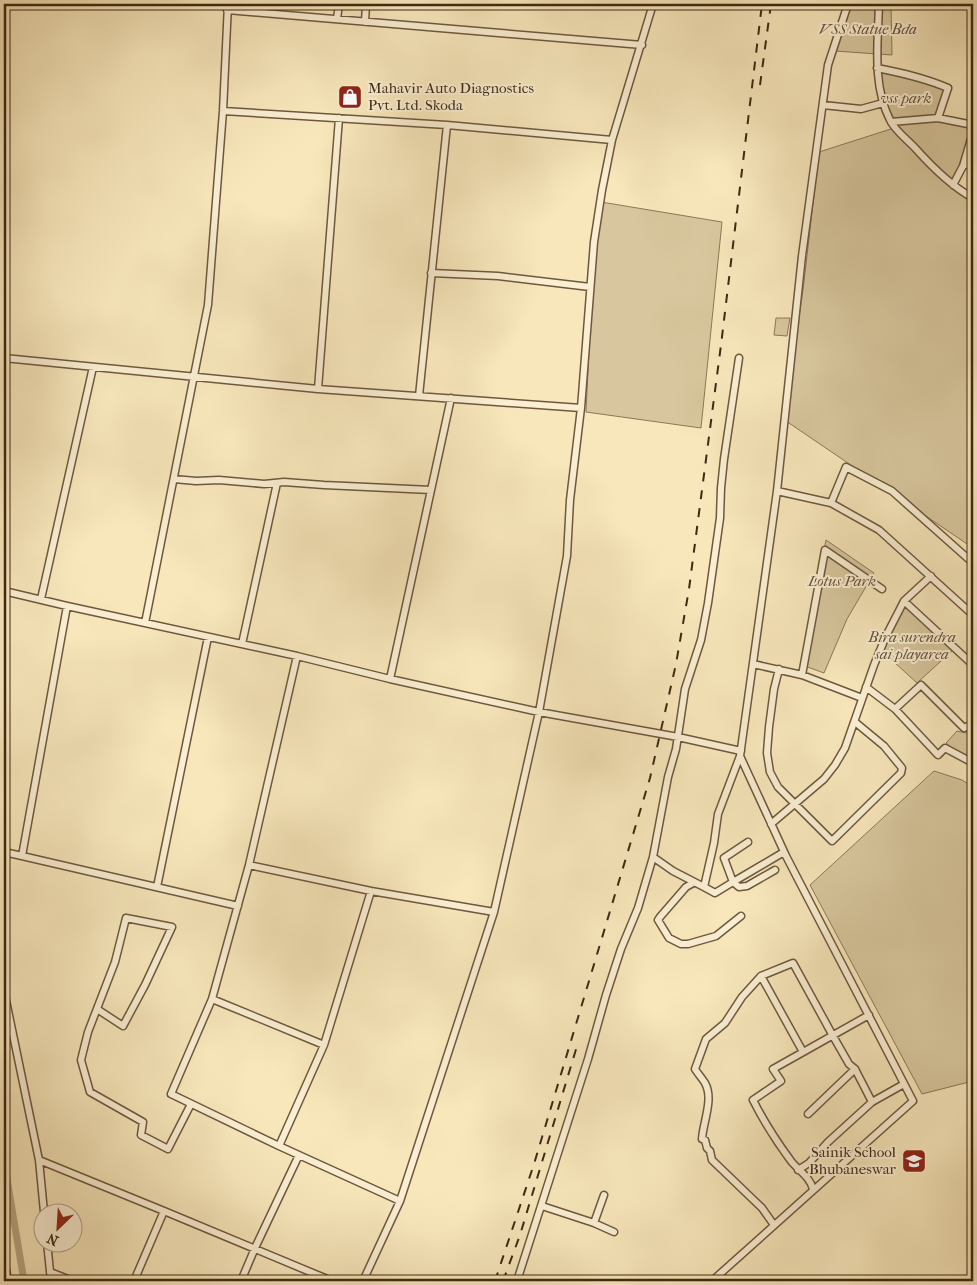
<svg xmlns="http://www.w3.org/2000/svg" width="977" height="1285" font-family="'IM FELL French Canon',serif">
<rect width="100%" height="100%" fill="#f7e7bb"/>
<filter id="stains"><feTurbulence type="fractalNoise" baseFrequency=".004" numOctaves="4"/><feColorMatrix values="0 0 0 0 .2 0 0 0 0 .09 0 0 0 0 .02 0 0 0 .5 -.17"/></filter>
<radialGradient id="worn" r=".72"><stop offset=".6" stop-color="#630" stop-opacity="0"/><stop offset="1" stop-color="#630" stop-opacity=".3"/></radialGradient>
<!-- green -->
<path fill="#d8c79e" stroke="#8c7858" d="M852 4H891L892 55 835 51Z
M878 68 948 89 938 118 973 126 968 146 952 185 973 198V548L786 421 793 357 803 290 819 152 894 128Z
M601 202 722 222 701 428 586 412 594 247Z
M776 318H790L787 336 774 335Z
M826 540 874 573 847 619 824 673 802 665Z
M905 605 953 650 917 683 883 652 888 637Z
M973 721V758L970 757 968 761 946 743 957 731 966 733 972 730Z
M934 771 962 780 973 787V1081L922 1094 810 885Z"/>
<g fill="none" stroke-linecap="round" stroke-linejoin="round">
<!-- canal -->
<path stroke="#b9a682" stroke-width="7" d="M4 1161 24 1281"/>
<defs>
<path id="minor" d="M879 4C878 42 872 85 890 120 895 131 908 140 916 149 933 168 951 186 973 198
M227 10 642 45
M337 19 339 4
M365 22 366 4
M877 68C902 73 925 78 948 88L938 118
M823 105 861 109 883 103
M223 111 447 125 419 396
M891 122 938 118 973 125
M447 125 612 140
M963 166 973 132
M953 185 963 166 968 164 973 165
M431 273 498 276 590 287
M4 358 318 389 581 408
M739 358 724 459 721 488 720 518 708 603 701 640 685 689 676 749 668 777 653 857 673 871 704 887 714 843 718 814 740 756
M318 389 339 118
M174 479 196 481 219 480 264 484 284 482 324 485 431 490
M777 491 831 503 846 467 892 491 973 563
M831 503 879 530 973 615
M4 591 67 606 297 656 390 679 539 712 678 737 741 751
M41 599 93 367
M904 601 973 665
M67 606 22 856 238 906
M145 623 208 305 223 111 228 4
M242 644 277 483
M753 664 802 675
M779 669 774 689 769 727 767 753 770 772 778 787 832 841 901 773 902 768 884 746 855 722
M390 679 451 398
M866 687 895 709 938 755 945 748 973 763
M862 698 802 675 825 550 882 589
M895 709 921 685 964 728 970 725 973 720
M771 824 824 779 835 765 845 748 874 665 886 636 904 601 931 576
M4 852 22 856
M249 865 212 999 171 1094 279 1146 400 1201
M775 870 747 886 739 887 733 882 784 852
M693 883 686 887 660 917 658 920 669 938 681 944H688L716 936 741 916
M157 887 208 637
M704 887 715 893 733 882 724 858 748 842
M371 891 494 912
M761 976 742 997 725 1023 706 1039 695 1069C698 1074 702 1078 705 1083 714 1099 703 1122 702 1139L705 1140 707 1148 710 1151 712 1160 762 1208 774 1225
M4 991 39 1160 44 1212
M212 999 324 1045
M97 1009 123 1026 145 985 172 927 126 918 115 962 88 1032 81 1060 90 1092 143 1122 141 1135 168 1149 191 1104
M803 1052 761 976 793 963 833 1036 849 1064 855 1069 808 1114
M855 1069 872 1102
M279 1146 324 1045 371 891 249 865 297 656
M39 1160 164 1211
M798 1170 809 1163 828 1142 872 1102 904 1084
M813 1189C810 1177 799 1171 791 1161 777 1142 764 1122 753 1100L781 1081 773 1069 869 1015
M542 1206 594 1223 614 1232
M594 1223 604 1195
M47 1242 51 1281
M4 1259 8 1281
M50 1272 73 1281
M134 1281 164 1211 332 1281
M241 1281 255 1248 299 1155
M363 1281 400 1201 494 912 539 712 567 556 570 500 581 408 594 242 602 190 612 140 653 4
M517 1281 588 1059 606 995 621 949 638 908 653 857
M712 1281 913 1101 786 856 740 756 777 491 802 256 828 65 848 4"/>
</defs>
<!-- minor casing -->
<use href="#minor" stroke="#6e583d" stroke-width="9"/>
<!-- minor -->
<use href="#minor" stroke="#faefd3" stroke-width="6"/>
<!-- rail -->
<path stroke="#402813" stroke-width="2" stroke-dasharray="9 9" stroke-linecap="butt" d="M760 85 771 4
M495 1281 534 1164 650 778 676 664 689 589 721 345 762 4
M503 1281 520 1235 577 1046"/>
</g>
<!-- icons -->
<defs>
<symbol id="shop-square" viewBox="-11 -11 22 22"><rect x="-9" y="-9" width="18" height="18" rx="4" fill="#8f2418" stroke="#faefd3"/><path d="M-5-2.5h2.3a2.7 3.5 0 0 1 5.4 0H5L5.5 6h-11ZM-1.5-2.5h3a1.5 2.3 0 0 0-3 0Z" fill="#fff"/></symbol>
<symbol id="school-square" viewBox="-11 -11 22 22"><rect x="-9" y="-9" width="18" height="18" rx="4" fill="#8f2418" stroke="#faefd3"/><path d="M0-5L7-2L0 1L-7-2ZM-4 1L0 2.5L4 1V4Q0 6-4 4Z" fill="#fff"/></symbol>
</defs>
<g fill-rule="evenodd">
<use href="#shop-square" x="336" y="83" width="28" height="28"/>
<use href="#school-square" x="900" y="1147" width="28" height="28"/>
</g>
<g text-anchor="middle" stroke-width="4" stroke-linejoin="round" paint-order="stroke">
<!-- park labels -->
<g font-size="15" font-style="italic" fill="#665036" stroke="#faefd3">
<text x="868" y="34">VSS Statue Bda</text>
<text x="906" y="103">vss park</text>
<text x="842" y="586">Lotus Park</text>
<text x="912" y="642">Bira surendra<tspan x="912" dy="17">sai playarea</tspan></text>
</g>
<!-- poi labels -->
<g font-size="15" fill="#402813" stroke="#faefd3" text-anchor="start">
<text x="368" y="93">Mahavir Auto Diagnostics<tspan x="368" dy="17">Pvt. Ltd. Skoda</tspan></text>
<text x="896" y="1157" text-anchor="end">Sainik School<tspan x="896" dy="17">Bhubaneswar</tspan></text>
</g>
</g>
<!-- margin -->
<rect width="977" height="1285" fill="none" stroke="#f7e7bb" stroke-width="20"/>
<rect x="5" y="5" width="967" height="1275" fill="none" stroke="#402813" stroke-width="2.5"/>
<rect x="10" y="10" width="957" height="1265" fill="none" stroke="#402813"/>
<!-- north arrow -->
<g transform="translate(58 1228) rotate(205)"><circle r="24" fill="#faefd3" stroke="#b09f86"/>
<path d="M0-4L9 19L0 12L-9 19Z" fill="#8f2418"/>
<text y="-8" font-size="14" font-weight="bold" text-anchor="middle" fill="#402813">N</text>
</g>
<rect width="100%" height="100%" filter="url(#stains)"/>
<rect width="100%" height="100%" fill="url(#worn)"/>
</svg>
